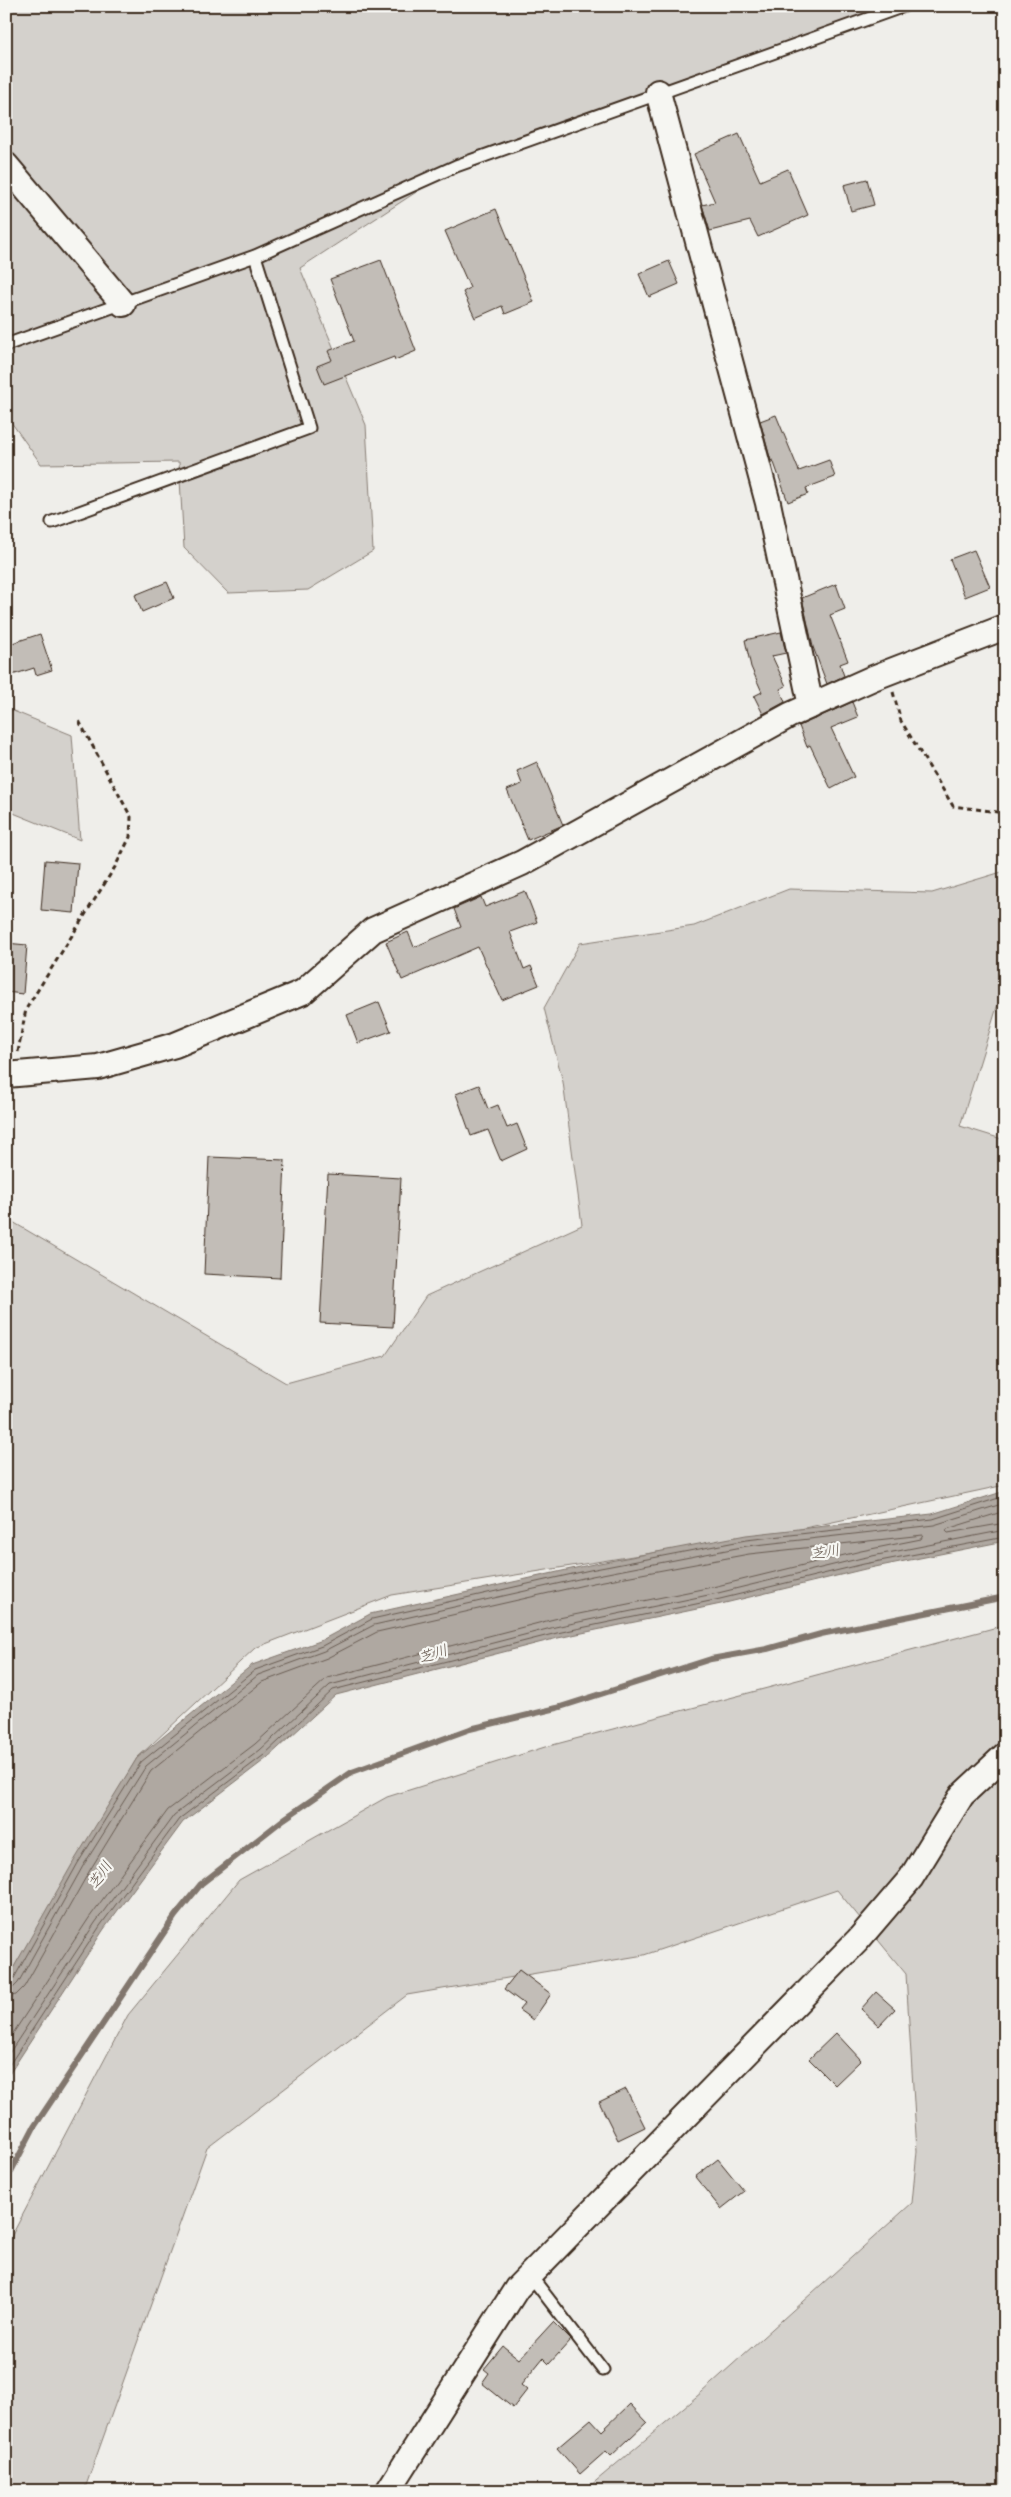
<svg xmlns="http://www.w3.org/2000/svg" width="1011" height="2497" font-family="'Comic Neue','Klee One',sans-serif">
<rect width="100%" height="100%" fill="#efeeea"/>
<filter id="ink" filterUnits="userSpaceOnUse"><feTurbulence type="fractalNoise" baseFrequency=".02" numOctaves="2"/><feDisplacementMap in="SourceGraphic" scale="10" xChannelSelector="R" yChannelSelector="G"/><feConvolveMatrix kernelMatrix="1 2 1 2 8 2 1 2 1" color-interpolation-filters="sRGB"/></filter>
<g filter="url(#ink)">
<!-- green -->
<path fill="#d4d1cc" stroke="#887e75" d="M6 6H903L456 166 300 268 366 425 373 551 308 590 228 593 184 548 179 462 41 464 6 415Z
M6 708 72 735 80 840 6 810Z
M1005 871V995L997 1007 960 1126 1005 1140V1485L800 1529 392 1595 255 1648 137 1758 6 1981V1218L286 1383 385 1356 426 1296 582 1225 563 1082 544 1008 580 943 694 926 789 889 932 893Z
M1005 1625V2491H584L702 2392 912 2203 917 2151 906 1974 837 1890 644 1955 407 1995 207 2148 84 2491H6V2250L10 2239 128 2015 239 1880 387 1797 545 1747Z"/>
<!-- water -->
<path fill="#afa8a1" stroke="#81766d" d="M1005 1491V1541L865 1569 721 1604 558 1638 336 1695 267 1758 183 1822 104 1929 6 2079V1981L74 1861 137 1758 252 1665 320 1641 370 1614 589 1565 746 1535 932 1514Z"/>
<g fill="none" stroke-linecap="round" stroke-linejoin="round">
<!-- shore -->
<path stroke="#695c52" stroke-width="1" d="M1005 1511 947 1529 946 1531 948 1533 1005 1523
M6 1983 13 1980 78 1863 141 1762 255 1670 322 1646 372 1619 590 1570 746 1540 933 1519 1005 1496
M6 1989 13 1988 18 1983 83 1866 146 1766 258 1675 324 1651 374 1625 592 1576 747 1546 934 1525 1005 1503
M6 1997 16 1995 24 1987 90 1870 151 1771 262 1682 327 1658 377 1632 593 1583 749 1554 923 1535 921 1539 861 1551 717 1586 554 1619 327 1678 255 1744 168 1810 89 1918 6 2044
M6 2058 95 1923 174 1815 260 1750 330 1685 555 1627 718 1593 862 1558 1005 1530
M6 2070 100 1926 179 1819 264 1755 333 1690 557 1633 720 1599 864 1564 1005 1537"/>
<!-- stream -->
<path stroke="#81766d" stroke-width="6" d="M6 2181 34 2127 175 1916 201 1884 284 1819 352 1772 470 1729 557 1708 711 1659 767 1649 821 1634 1005 1597"/>
</g>
<!-- building -->
<path fill="#c2bdb7" stroke="#3b2a1e" d="M739 134 760 181 788 169 808 215 758 237 750 221 710 231 702 205 715 202 694 154Z
M867 179 874 205 851 211 844 185Z
M496 209 534 302 505 314 502 306 475 318 463 292 470 288 445 231Z
M381 260 416 351 395 360 394 357 324 384 317 366 332 360 328 351 354 341 330 279Z
M669 261 679 284 649 297 639 274Z
M776 415 799 471 829 460 835 477 806 488 808 494 788 502 773 460 771 461 760 421Z
M974 550 990 587 965 597 950 559Z
M167 582 174 598 142 612 135 595Z
M836 584 845 609 830 615 848 661 840 664 844 676 827 684 813 647 802 598Z
M781 632 786 653 772 656 786 686 780 689 785 702 763 714 754 696 762 692 751 667 745 640Z
M40 634 52 670 36 675 34 668 6 677V645Z
M852 702 858 717 831 728 854 777 831 789 810 745 807 747 799 726Z
M537 762 563 825 528 840 507 790 522 784 517 771Z
M45 860 78 863 74 913 41 910Z
M525 891 537 922 510 932 524 969 531 966 539 985 502 1000 478 947 402 980 386 942 408 932 414 947 461 927 454 909 481 897 485 907Z
M6 943 27 945 23 994 6 992Z
M379 1002 391 1031 358 1043 347 1015Z
M479 1085 488 1109 498 1105 507 1128 517 1124 527 1149 501 1161 488 1130 471 1136 456 1094Z
M209 1157 285 1160 280 1278 204 1274Z
M328 1174 401 1178 393 1327 320 1323Z
M519 1970 551 1994 533 2020 519 2010 524 2004 504 1989Z
M876 1992 895 2009 879 2026 861 2009Z
M836 2033 861 2060 835 2085 809 2059Z
M626 2089 645 2127 618 2140 599 2102Z
M718 2159 744 2191 721 2209 695 2177Z
M553 2322 571 2340 549 2364 543 2358 521 2385 527 2390 513 2408 482 2383 489 2373 484 2369 503 2346 519 2359Z
M630 2404 647 2422 611 2456 606 2451 580 2474 557 2448 591 2419 602 2431Z"/>
<g fill="none" stroke-linecap="round" stroke-linejoin="round">
<defs>
<path id="service" d="M6 345 255 256 456 166 904 6
M52 522 309 428 255 256
M530 2275 603 2370"/>
<path id="minor" d="M658 92 768 503 811 706
M6 165 123 304
M6 1075 98 1067 175 1045 303 992 373 930 522 863 790 715 873 678 1005 627
M388 2491 517 2288 858 1940 911 1878 962 1795 1005 1755"/>
</defs>
<!-- service casing -->
<use href="#service" stroke="#3b2a1e" stroke-width="15"/>
<!-- minor casing -->
<use href="#minor" stroke="#3b2a1e" stroke-width="28"/>
<!-- path -->
<path stroke="#3b2a1e" stroke-width="3" stroke-dasharray="5 4" stroke-linecap="butt" d="M893 692 901 721 953 806 1005 813
M18 1052 26 1009 115 867 130 837 131 817 78 719"/>
<!-- service -->
<use href="#service" stroke="#f6f6f2" stroke-width="11"/>
<!-- minor -->
<use href="#minor" stroke="#f6f6f2" stroke-width="24"/>
</g>
</g>
<g text-anchor="middle" stroke-width="4.5" stroke-linejoin="round" paint-order="stroke">
<!-- water labels -->
<g font-size="15" font-style="italic" fill="#64564c" stroke="#f6f6f2">
<text transform="translate(825 1552) rotate(-10)" y="5">芝川</text>
<text transform="translate(433 1654) rotate(-18)" y="5">芝川</text>
<text transform="translate(100 1875) rotate(-56)" y="5">芝川</text>
</g>
</g>
<!-- margin -->
<rect width="1011" height="2497" fill="none" stroke="#f6f6f2" stroke-width="25"/>
<rect x="12" y="12" width="986" height="2472" fill="none" stroke="#3b2a1e" stroke-width="2" filter="url(#ink)"/>
</svg>
